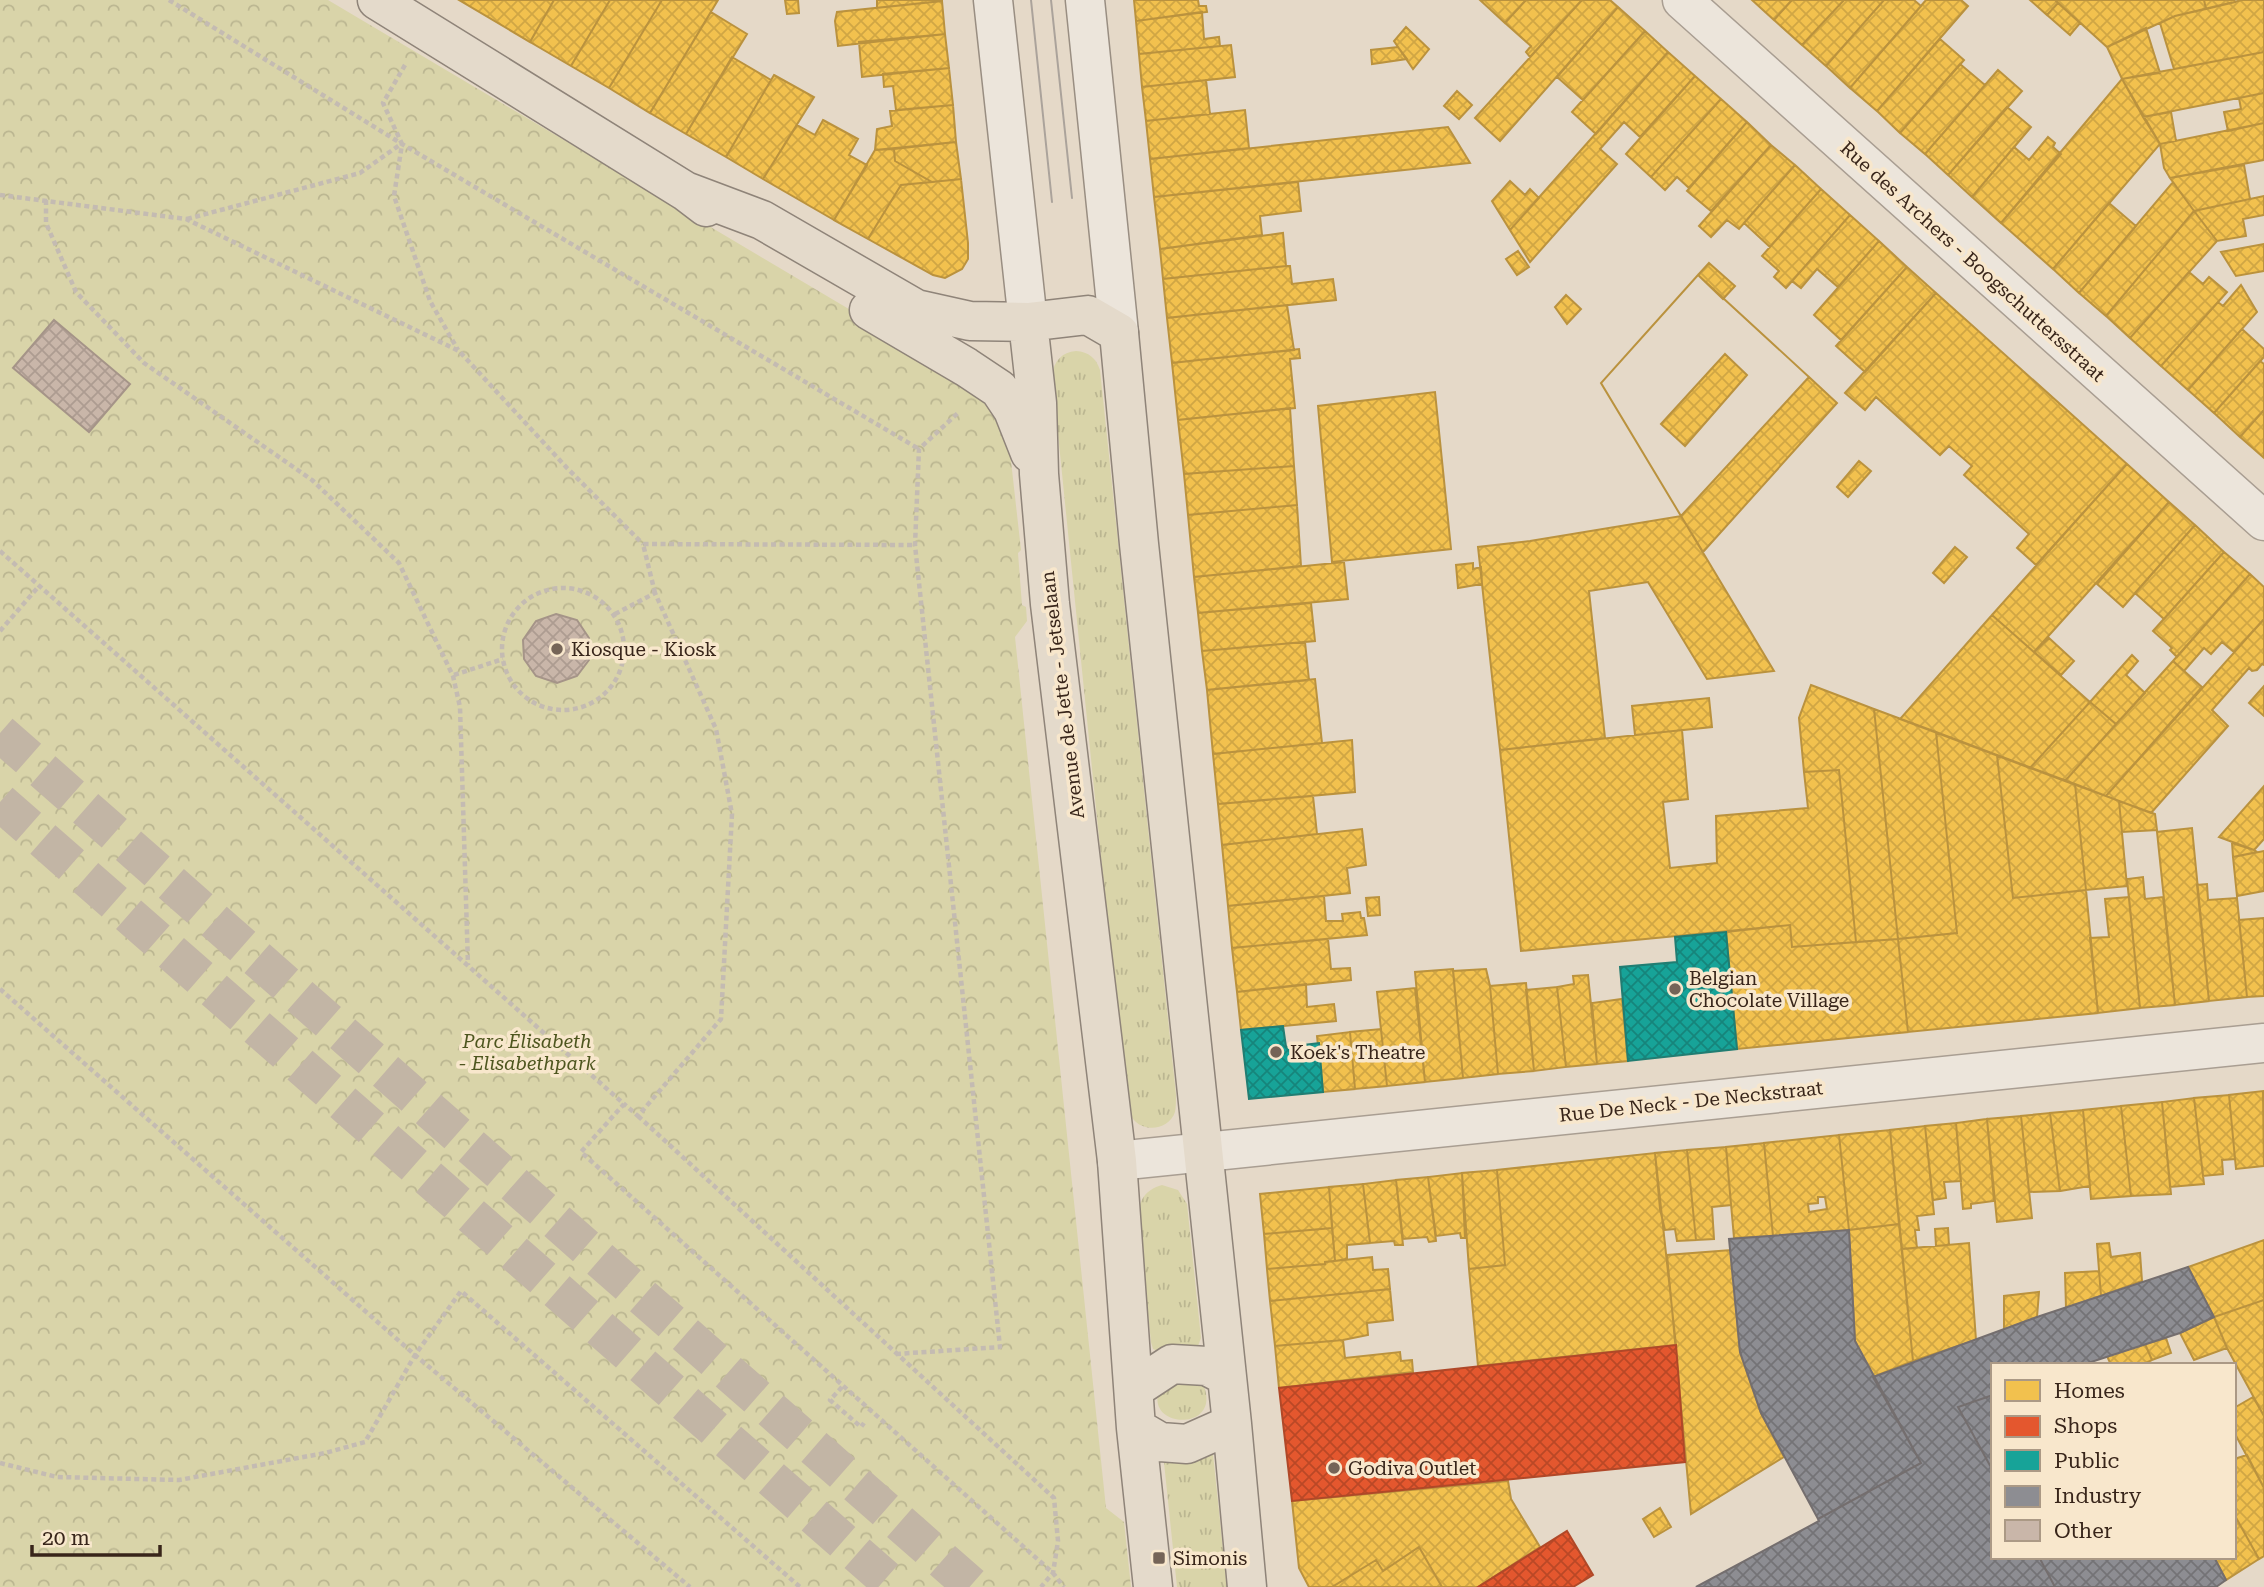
<svg xmlns="http://www.w3.org/2000/svg" width="2264" height="1587" font-family="'Roboto Serif',serif">
<defs>
<pattern id="grass-tufts" width="24" height="20" patternUnits="userSpaceOnUse" patternTransform="scale(1.75)"><rect width="24" height="20" fill="#d9d4a9"/><path d="M3 7l-1-3M5 7V3M7 7l1-3M15 17l-1-3M17 17v-4M19 17l1-3" fill="none" stroke="#bbb691"/></pattern>
<pattern id="forest-crowns" width="20" height="18" patternUnits="userSpaceOnUse" patternTransform="scale(1.75)"><rect width="20" height="18" fill="#d9d4a9"/><path d="M2 6a3 3 0 1 1 6 0M12 15a3 3 0 1 1 6 0" fill="none" stroke="#bbb691"/></pattern>
<pattern id="homes-cross-hatch" width="8" height="8" patternUnits="userSpaceOnUse" patternTransform="scale(1.75)"><rect width="8" height="8" fill="#f2c14e"/><path d="M0 0l8 8M0 8l8-8" fill="none" stroke="#d0a644"/></pattern>
<pattern id="shops-cross-hatch" width="8" height="8" patternUnits="userSpaceOnUse" patternTransform="scale(1.75)"><rect width="8" height="8" fill="#e4572e"/><path d="M0 0l8 8M0 8l8-8" fill="none" stroke="#ba4826"/></pattern>
<pattern id="public-cross-hatch" width="8" height="8" patternUnits="userSpaceOnUse" patternTransform="scale(1.75)"><rect width="8" height="8" fill="#17a398"/><path d="M0 0l8 8M0 8l8-8" fill="none" stroke="#16857b"/></pattern>
<pattern id="industry-cross-hatch" width="8" height="8" patternUnits="userSpaceOnUse" patternTransform="scale(1.75)"><rect width="8" height="8" fill="#8d8d92"/><path d="M0 0l8 8M0 8l8-8" fill="none" stroke="#747376"/></pattern>
<pattern id="building-cross-hatch" width="8" height="8" patternUnits="userSpaceOnUse" patternTransform="scale(1.75)"><rect width="8" height="8" fill="#c9b6a9"/><path d="M0 0l8 8M0 8l8-8" fill="none" stroke="#ad9c91"/></pattern>
</defs>
<rect width="100%" height="100%" fill="#e5d9c8"/>
<!-- grass -->
<path fill="url(#grass-tufts)" d="M1076 351C1089 352 1096 358 1100 370L1176 1095C1176 1101 1176 1107 1175 1112 1169 1130 1144 1133 1133 1119 1129 1114 1128 1108 1126 1103L1052 375C1054 361 1062 352 1076 351Z
M1162 1185 1178 1190 1187 1204 1201 1338 1198 1346 1180 1345 1158 1351 1153 1349 1151 1342 1138 1217C1139 1200 1145 1190 1162 1185Z
M1166 1378 1203 1384C1223 1430 1150 1430 1158 1394 1160 1389 1163 1383 1166 1378Z
M1212 1445 1227 1587H1177L1163 1453Z"/>
<!-- forest -->
<path fill="url(#forest-crowns)" d="M0 0H328L955 372 985 396 1009 443 1021 550 1018 553 1022 605 1026 607 1027 621 1015 637 1106 1508 1124 1522 1131 1587H0Z"/>
<!-- homes -->
<path fill="url(#homes-cross-hatch)" stroke="#ba923e" stroke-width="2" fill-rule="evenodd" d="M459 0H554L530 42Z
M554 0H610L571 66 530 42Z
M610 0H662L609 88 571 66Z
M662 0H718L650 113 609 88Z
M785 0H798L799 13 787 14Z
M877 0H942V1L877 8Z
M1134 0H1198L1199 6H1206L1207 12 1136 21Z
M1480 0H1526L1505 23Z
M1526 0H1582L1530 57 1526 52 1531 46 1505 23Z
M1582 0H1610L1618 7 1500 141 1475 118Z
M1752 0H1792L1774 20Z
M1792 0H1844L1802 45 1774 20Z
M1844 0H1884L1826 66 1802 45Z
M1884 0H1914L1921 6 1850 88 1826 66Z
M1926 0H1961L1968 6 1877 111 1850 88Z
M2030 0H2055L2058 3 2047 15Z
M2055 0H2204L2206 9 2175 16 2107 47Z
M2204 0H2234L2235 2 2206 9Z
M2242 0H2264V52L2174 69 2160 23 2175 16Z
M942 1 945 34 838 46 835 21 837 12Z
M2058 3 2080 23 2070 35 2047 15Z
M1618 7 1645 31 1583 100 1557 77Z
M711 12 747 34 686 134 650 113Z
M1202 12 1204 39 1219 37 1220 46 1139 54 1136 21Z
M1406 27 1429 49 1413 69 1394 41Z
M2146 28 2160 73 2122 79 2107 47Z
M1645 31 1668 52 1596 134 1572 112Z
M945 34 949 68 862 77 859 42Z
M1940 39 1964 60 1900 133 1877 111Z
M1231 45 1235 77 1142 87 1139 54Z
M1398 47 1407 59 1372 64 1371 50Z
M1668 52 1695 76 1640 137 1624 122 1600 149 1617 164 1530 262 1510 230Z
M2264 52V93L2143 117 2122 79Z
M732 57 771 80 726 157 686 134Z
M1960 64 1985 85 1925 154 1900 133Z
M949 68 953 105 896 110 893 86 884 87 883 74Z
M1998 70 2022 91 1948 175 1925 154Z
M774 75 814 97 763 179 726 157Z
M1695 76 1721 99 1651 177 1626 154Z
M2122 79 2160 144 2053 269 2001 223Z
M1206 80 1210 114 1146 121 1142 87Z
M1457 91 1472 105 1459 119 1444 106Z
M2264 93V123L2228 131 2224 112 2241 109 2239 98Z
M1721 99 1747 122 1689 188 1677 177 1665 190 1651 177Z
M953 105 956 142 875 150 877 129 892 126 890 111Z
M2007 107 2031 127 1972 197 1948 175Z
M1245 110 1249 148 1150 159 1146 121Z
M2171 112 2176 141 2160 144 2143 117Z
M823 120 858 139 849 155 867 165 834 220 763 179 797 125 815 135Z
M1747 122 1771 145 1711 211 1687 191Z
M2264 123V160L2170 178 2164 168 2160 144Z
M1448 127 1470 163 1154 197 1150 159Z
M2048 137 2055 143 2053 147 2061 154 2001 223 1972 197 2014 147 2029 160Z
M956 142 961 179 932 182 895 161 894 149Z
M1771 145 1795 165 1739 229 1727 220 1711 237 1699 226Z
M894 149 895 161 932 182 901 185 868 239 834 220 875 150Z
M1795 165 1821 189 1770 247 1744 223Z
M2244 165 2250 199 2194 211 2170 178Z
M961 179 968 243V259L962 269 945 278 933 275 868 239 901 185Z
M1510 181 1525 195 1530 189 1539 198 1510 230 1492 201Z
M1298 182 1301 211 1260 216 1262 235 1160 249 1154 197Z
M2173 182 2194 211 2106 316 2079 293Z
M1821 189 1850 215 1786 288 1774 277 1779 271 1762 256Z
M2264 196V215L2243 219 2246 236 2217 241 2194 211Z
M2109 203 2136 226 2079 293 2053 269Z
M2194 211 2217 241 2130 338 2106 316Z
M1850 215 1879 241 1838 287 1817 269 1801 288 1792 281Z
M1283 233 1286 266 1163 279 1160 249Z
M1879 241 1907 267 1841 340 1814 315Z
M2264 244V271L2236 276 2221 252Z
M1518 251 1529 267 1517 275 1506 259Z
M1709 263 1735 286 1723 299 1698 275Z
M1286 266H1290L1292 284 1333 279 1336 300 1167 318 1163 279Z
M1907 267 1936 293 1865 372 1836 346Z
M2189 272 2203 284 2209 277 2227 292 2161 366 2130 338Z
M1698 275 1809 377 1681 516 1601 383ZM1725 354 1747 375 1685 446 1661 424Z
M1698 275 1809 377 1681 516 1601 383Z
M2241 285 2257 312 2188 390 2161 366 2218 302 2223 306Z
M1936 293 2127 464 2036 565 2017 548 2029 534 1964 475 1972 466 1949 446 1940 455 1876 397 1865 410 1845 393Z
M1566 295 1581 309 1567 324 1555 307Z
M1287 305 1294 350 1172 363 1167 318Z
M2242 329 2264 349V357L2214 413 2188 390Z
M1299 349 1300 358 1290 359 1295 408 1178 420 1172 363Z
M2260 361 2264 364V410L2240 437 2214 413Z
M1809 377 1837 403 1703 552 1681 516Z
M1435 392 1451 549 1332 562 1318 406Z
M1290 408 1294 466 1184 474 1178 420Z
M2264 410V458L2240 437Z
M1859 461 1871 471 1848 497 1837 487Z
M2127 464 2169 502 2034 652 1992 615Z
M1294 466 1297 505 1188 515 1184 474Z
M2169 502 2195 525 2123 607 2097 584Z
M1297 505 1301 566 1194 577 1188 515Z
M1681 516 1774 671 1707 679 1648 582 1589 591 1605 738 1500 750 1478 547 1530 541Z
M2195 525 2224 552 2164 619 2135 593Z
M1955 547 1967 557 1944 583 1933 573Z
M2224 552 2250 574 2177 657 2170 650 2172 648 2153 631Z
M1344 562 1348 599 1198 613 1194 577Z
M1473 563V569L1481 567 1482 584 1458 588 1456 565Z
M2250 574 2264 587V619L2234 652 2222 642 2211 654 2204 648 2184 671 2173 661Z
M1311 603 1315 641 1202 651 1198 613Z
M1992 615 2090 702 2030 768 1900 719Z
M2264 619V665L2262 664 2257 670 2252 671 2249 668 2212 710 2228 726 2151 813 2106 796Z
M2049 638 2074 661 2061 675 2034 652Z
M1305 642 1309 680 1207 690 1202 651Z
M2132 655 2138 661 2126 675 2145 693 2116 724 2090 702Z
M2173 661 2202 687 2106 796 2065 781Z
M1315 679 1322 743 1213 754 1207 690Z
M1811 685 1874 709 1898 939 1856 942 1839 770 1804 772 1799 718Z
M2264 686V716L2249 703Z
M1709 698 1712 727 1635 735 1632 706Z
M2090 702 2116 724 2065 781 2030 768Z
M1874 709 1936 732 1957 933 1898 939Z
M1682 730 1688 799 1663 802 1670 868 1717 863 1716 816 1808 808 1804 772 1839 770 1856 942 1792 947 1790 925 1521 951 1500 750Z
M1936 732 1997 755 2013 898 2086 890 2098 1013 1908 1032 1898 939 1957 933Z
M1352 740 1355 792 1218 804 1213 754Z
M1997 755 2075 784 2086 890 2013 898Z
M2075 784 2119 801 2127 886 2086 890Z
M2264 786V839L2254 850 2219 837Z
M1313 796 1317 834 1222 845 1218 804Z
M2119 801 2155 814 2157 830 2122 832Z
M2192 828 2209 1001 2175 1005 2157 832Z
M1362 829 1366 865 1347 868 1350 893 1228 906 1222 845Z
M2232 843 2254 850 2257 852 2233 857Z
M2264 851V891L2237 896 2233 857Z
M2143 877 2145 899 2163 897 2175 1005 2140 1008 2127 879Z
M2207 884 2208 900 2237 898 2247 997 2209 1001 2197 885Z
M1324 896 1326 921H1343L1342 914 1360 912 1361 918H1364L1367 935 1232 948 1228 906Z
M1379 897 1380 915 1368 916 1366 898Z
M2129 897 2140 1008 2098 1013 2090 938 2109 937 2105 899Z
M2264 918V996L2247 997 2239 920Z
M1790 925 1792 947 1898 939 1908 1032 1737 1049 1726 932Z
M1328 939 1331 969 1350 968 1351 980 1237 992 1232 948Z
M1453 969 1463 1078 1425 1082 1415 972Z
M1486 969 1490 986 1498 1074 1463 1078 1453 971Z
M1588 975 1597 1064 1566 1067 1557 987 1574 984 1573 976Z
M1526 983 1534 1071 1498 1074 1490 986Z
M1306 984 1307 1007 1334 1004 1336 1021 1241 1030 1237 992Z
M1557 987 1566 1067 1534 1071 1526 990Z
M1415 988 1425 1082 1387 1086 1377 992Z
M1622 999 1628 1061 1597 1064 1592 1003Z
M1381 1029 1387 1086 1355 1089 1350 1032Z
M1350 1032 1355 1089 1323 1092 1317 1036Z
M2263 1091 2264 1166 2236 1169 2229 1095Z
M2229 1095 2235 1159 2222 1160 2223 1174 2203 1176 2194 1098Z
M2194 1098 2204 1184 2170 1187 2162 1102Z
M2162 1102 2171 1194 2131 1196 2121 1106Z
M2121 1106 2131 1196 2091 1199 2083 1110Z
M2083 1110 2090 1186 2060 1191 2050 1113Z
M2050 1113 2060 1191 2029 1192 2021 1116Z
M2021 1116 2032 1218 1997 1222 1987 1119Z
M1987 1119 1994 1201 1971 1204V1208L1963 1209 1956 1123Z
M1956 1123 1961 1181 1944 1182 1946 1198 1933 1200 1925 1126Z
M1925 1126 1934 1214 1917 1216 1919 1230H1915L1917 1248 1902 1249 1890 1130Z
M1890 1130 1899 1224 1849 1230 1839 1135Z
M1839 1135 1849 1230 1773 1236 1764 1143ZM1818 1197H1825L1827 1209 1809 1212 1808 1204 1818 1203Z
M1764 1143 1773 1236 1734 1238 1726 1147Z
M1726 1147 1731 1205 1712 1207 1714 1239 1696 1240 1687 1150Z
M1687 1150 1696 1240 1677 1241 1675 1229 1665 1230 1660 1209 1655 1153Z
M1655 1153 1676 1345 1478 1366 1469 1269 1505 1265 1497 1170Z
M1497 1170 1505 1265 1469 1269 1462 1173Z
M1462 1173 1465 1238H1461L1460 1233 1436 1236 1428 1177Z
M1428 1177 1436 1241 1429 1242 1427 1237 1403 1239 1396 1180Z
M1396 1180 1403 1245H1395L1394 1241 1370 1243 1363 1184Z
M1363 1184 1370 1243 1347 1245V1259L1335 1261 1329 1187Z
M1329 1187 1332 1228 1264 1234 1260 1194Z
M1899 1224 1913 1361 1873 1377 1855 1341 1849 1230Z
M1332 1228 1335 1261 1325 1262V1264L1267 1269 1264 1234Z
M1948 1228 1949 1245 1936 1246 1935 1229Z
M2264 1240V1300L2214 1317 2188 1267Z
M1969 1243 1976 1340 1913 1361 1902 1249Z
M2109 1243 2111 1257 2140 1253 2142 1281 2101 1296 2097 1244Z
M1731 1250 1740 1352 1761 1413 1784 1457 1691 1514 1667 1255Z
M1372 1257 1373 1270 1388 1269 1390 1289 1270 1301 1267 1269 1325 1264V1262Z
M2099 1271 2101 1296 2066 1308 2065 1273Z
M1390 1289 1393 1320 1367 1323 1368 1335 1343 1340 1275 1346 1270 1301Z
M2039 1292 2037 1317 2004 1330V1296Z
M2264 1300V1416L2227 1348 2214 1317Z
M2214 1317 2227 1348 2194 1360 2180 1333Z
M2166 1338 2171 1353 2152 1360 2145 1344Z
M1343 1340 1345 1358 1400 1352 1401 1361 1412 1360 1413 1372 1279 1388 1275 1346Z
M2145 1344 2152 1360 2142 1365H2111L2107 1356Z
M2253 1397 2264 1416V1488L2234 1432V1408Z
M2247 1455 2264 1488V1556L2259 1559 2234 1514V1459Z
M1508 1481 1511 1499 1540 1547 1478 1587H1442L1419 1547 1383 1571 1376 1560 1332 1587H1309L1299 1568 1292 1501Z
M1660 1508 1671 1527 1654 1537 1643 1519Z
M2234 1514 2259 1559 2226 1580 2214 1557H2234Z
M1419 1547 1442 1587H1332L1376 1560 1383 1571Z"/>
<!-- shops -->
<path fill="url(#shops-cross-hatch)" stroke="#b04828" stroke-width="2" d="M1676 1345 1685 1462 1292 1501 1279 1388Z
M1567 1531 1593 1575 1573 1587H1478Z"/>
<!-- public -->
<path fill="url(#public-cross-hatch)" stroke="#217d72" stroke-width="2" d="M1726 932 1737 1049 1628 1061 1620 967 1677 962 1675 937Z
M1283 1026 1286 1047 1319 1043 1323 1092 1249 1099 1241 1030Z"/>
<!-- industry -->
<path fill="url(#industry-cross-hatch)" stroke="#746e6e" stroke-width="2" d="M1849 1230 1855 1341 1921 1463 1818 1519 1761 1413 1740 1352 1729 1239Z
M2188 1267 2214 1317 2180 1333 2082 1365H1993V1395L1958 1407 1993 1471V1557H2039L2055 1587H1696L1819 1521 1818 1519 1921 1463 1873 1377 2037 1317Z
M1993 1395V1471L1958 1407Z
M2039 1557H2214L2226 1580 2216 1587H2055Z"/>
<!-- building -->
<path fill="url(#building-cross-hatch)" stroke="#a59488" stroke-width="2" d="M54 320 130 384 89 432 13 368Z
M556 614 577 620 589 638V660L577 676 557 683 536 676 524 659 523 640 536 621Z"/>
<g fill="none" stroke-linecap="round" stroke-linejoin="round">
<!-- trunk-tunnel -->
<path stroke="#c2b5a5" stroke-width="38" stroke-dasharray="38 19" stroke-linecap="butt" d="M0 733 973 1587
M0 802 895 1587"/>
<defs>
<path id="minor" d="M1682 0 2264 521
M1117 1161 2264 1043"/>
<path id="secondary" d="M993 0 1028 322
M1085 0 1119 333"/>
<path id="primary" d="M377 0 685 191 706 207
M685 191 762 220 916 309 970 321 1028 322 1088 315 1119 333 1139 544 1232 1424 1247 1587
M869 310 966 367 999 389 1013 410 1030 453
M1028 322 1037 403 1039 474 1050 604 1117 1161 1136 1428 1153 1587
M1134 1389 1172 1364 1207 1366 1226 1376
M1136 1428 1160 1442 1187 1444 1232 1424"/>
</defs>
<!-- minor casing -->
<use href="#minor" stroke="#a99e92" stroke-width="41"/>
<!-- secondary casing -->
<use href="#secondary" stroke="#998e82" stroke-width="41"/>
<!-- primary casing -->
<use href="#primary" stroke="#8f8479" stroke-width="41"/>
<!-- path -->
<path stroke="#c4bbb2" stroke-width="4.5" stroke-dasharray="5 3.5" stroke-linecap="butt" d="M169 0 402 144 919 449
M405 65 383 103 402 144 394 196 430 301 458 350
M0 195 186 219 459 351 567 468 643 544
M46 200V223L76 292 144 363 312 480 399 563 453 676 460 707 468 965
M187 219 360 173 401 144
M0 551 624 1104 581 1152 1053 1573 1064 1587
M502 649a61 61 0 1 1 122 0a61 61 0 1 1-122 0Z
M655 593 643 544 915 545
M615 614 655 593 716 729 732 814 721 1019 638 1116 624 1104
M0 631 39 586
M454 675 503 659
M0 989 415 1355 690 1587
M638 1116 1054 1498 1058 1541 1053 1573 1041 1587
M896 1354 1000 1347 915 545 919 449 959 412
M842 1387 830 1400 861 1427 864 1423
M0 1463 57 1477 179 1480 325 1453 365 1442 415 1355 461 1291 800 1587"/>
<!-- minor -->
<use href="#minor" stroke="#ece5db" stroke-width="38"/>
<!-- secondary -->
<use href="#secondary" stroke="#ece5db" stroke-width="38"/>
<!-- primary -->
<use href="#primary" stroke="#e4dacb" stroke-width="38"/>
<!-- tram -->
<path stroke="#aba39b" stroke-width="2" d="M1031 0 1052 202
M1051 0 1072 198"/>
</g>
<!-- markers -->
<g fill="#756457" stroke="#f8e7cc" stroke-width="2.5">
<circle cx="557" cy="649" r="7"/>
<circle cx="1675" cy="989" r="7"/>
<circle cx="1276" cy="1052" r="7"/>
<circle cx="1334" cy="1468" r="7"/>
<rect x="1152" y="1551" width="14" height="14" rx="3.5"/>
</g>
<g text-anchor="middle" stroke-width="7" stroke-linejoin="round" paint-order="stroke">
<!-- street labels -->
<g font-size="19" fill="#38251a" stroke="#f8e7cc">
<text transform="translate(1973 261) rotate(42)" y="7">Rue des Archers - Boogschuttersstraat</text>
<text transform="translate(1062 695) rotate(-97)" y="7">Avenue de Jette - Jetselaan</text>
<text transform="translate(1691 1101) rotate(-6)" y="7">Rue De Neck - De Neckstraat</text>
</g>
<!-- poi labels -->
<g font-size="19" fill="#38251a" stroke="#f8e7cc" text-anchor="start">
<text x="571" y="656">Kiosque - Kiosk</text>
<text x="1689" y="985">Belgian<tspan x="1689" dy="22">Chocolate Village</tspan></text>
<text x="1290" y="1059">Koek's Theatre</text>
<text x="1348" y="1475">Godiva Outlet</text>
<text x="1173" y="1565">Simonis</text>
</g>
<!-- park labels -->
<g font-size="19" font-style="italic" fill="#4e561f" stroke="#f8e7cc">
<text x="527" y="1048">Parc Élisabeth<tspan x="527" dy="22">- Elisabethpark</tspan></text>
</g>
</g>
<!-- legend -->
<rect x="1991" y="1363" width="245" height="196" fill="#f8e7cc" stroke="#ab9985" stroke-width="2"/>
<rect x="2005" y="1380" width="35" height="21" fill="#f2c14e" stroke="#ab9985" stroke-width="2"/>
<text x="2054" y="1398" font-size="21" fill="#38251a">Homes</text>
<rect x="2005" y="1416" width="35" height="21" fill="#e4572e" stroke="#ab9985" stroke-width="2"/>
<text x="2054" y="1433" font-size="21" fill="#38251a">Shops</text>
<rect x="2005" y="1450" width="35" height="21" fill="#17a398" stroke="#ab9985" stroke-width="2"/>
<text x="2054" y="1468" font-size="21" fill="#38251a">Public</text>
<rect x="2005" y="1486" width="35" height="21" fill="#8d8d92" stroke="#ab9985" stroke-width="2"/>
<text x="2054" y="1503" font-size="21" fill="#38251a">Industry</text>
<rect x="2005" y="1520" width="35" height="21" fill="#c9b6a9" stroke="#ab9985" stroke-width="2"/>
<text x="2054" y="1538" font-size="21" fill="#38251a">Other</text>
<!-- scale -->
<path d="M32 1545v10h128v-10" fill="none" stroke="#38251a" stroke-width="3.5"/>
<text x="42" y="1545" font-size="21" fill="#38251a" stroke="#f8e7cc" stroke-width="5" paint-order="stroke">20 m</text>
</svg>
